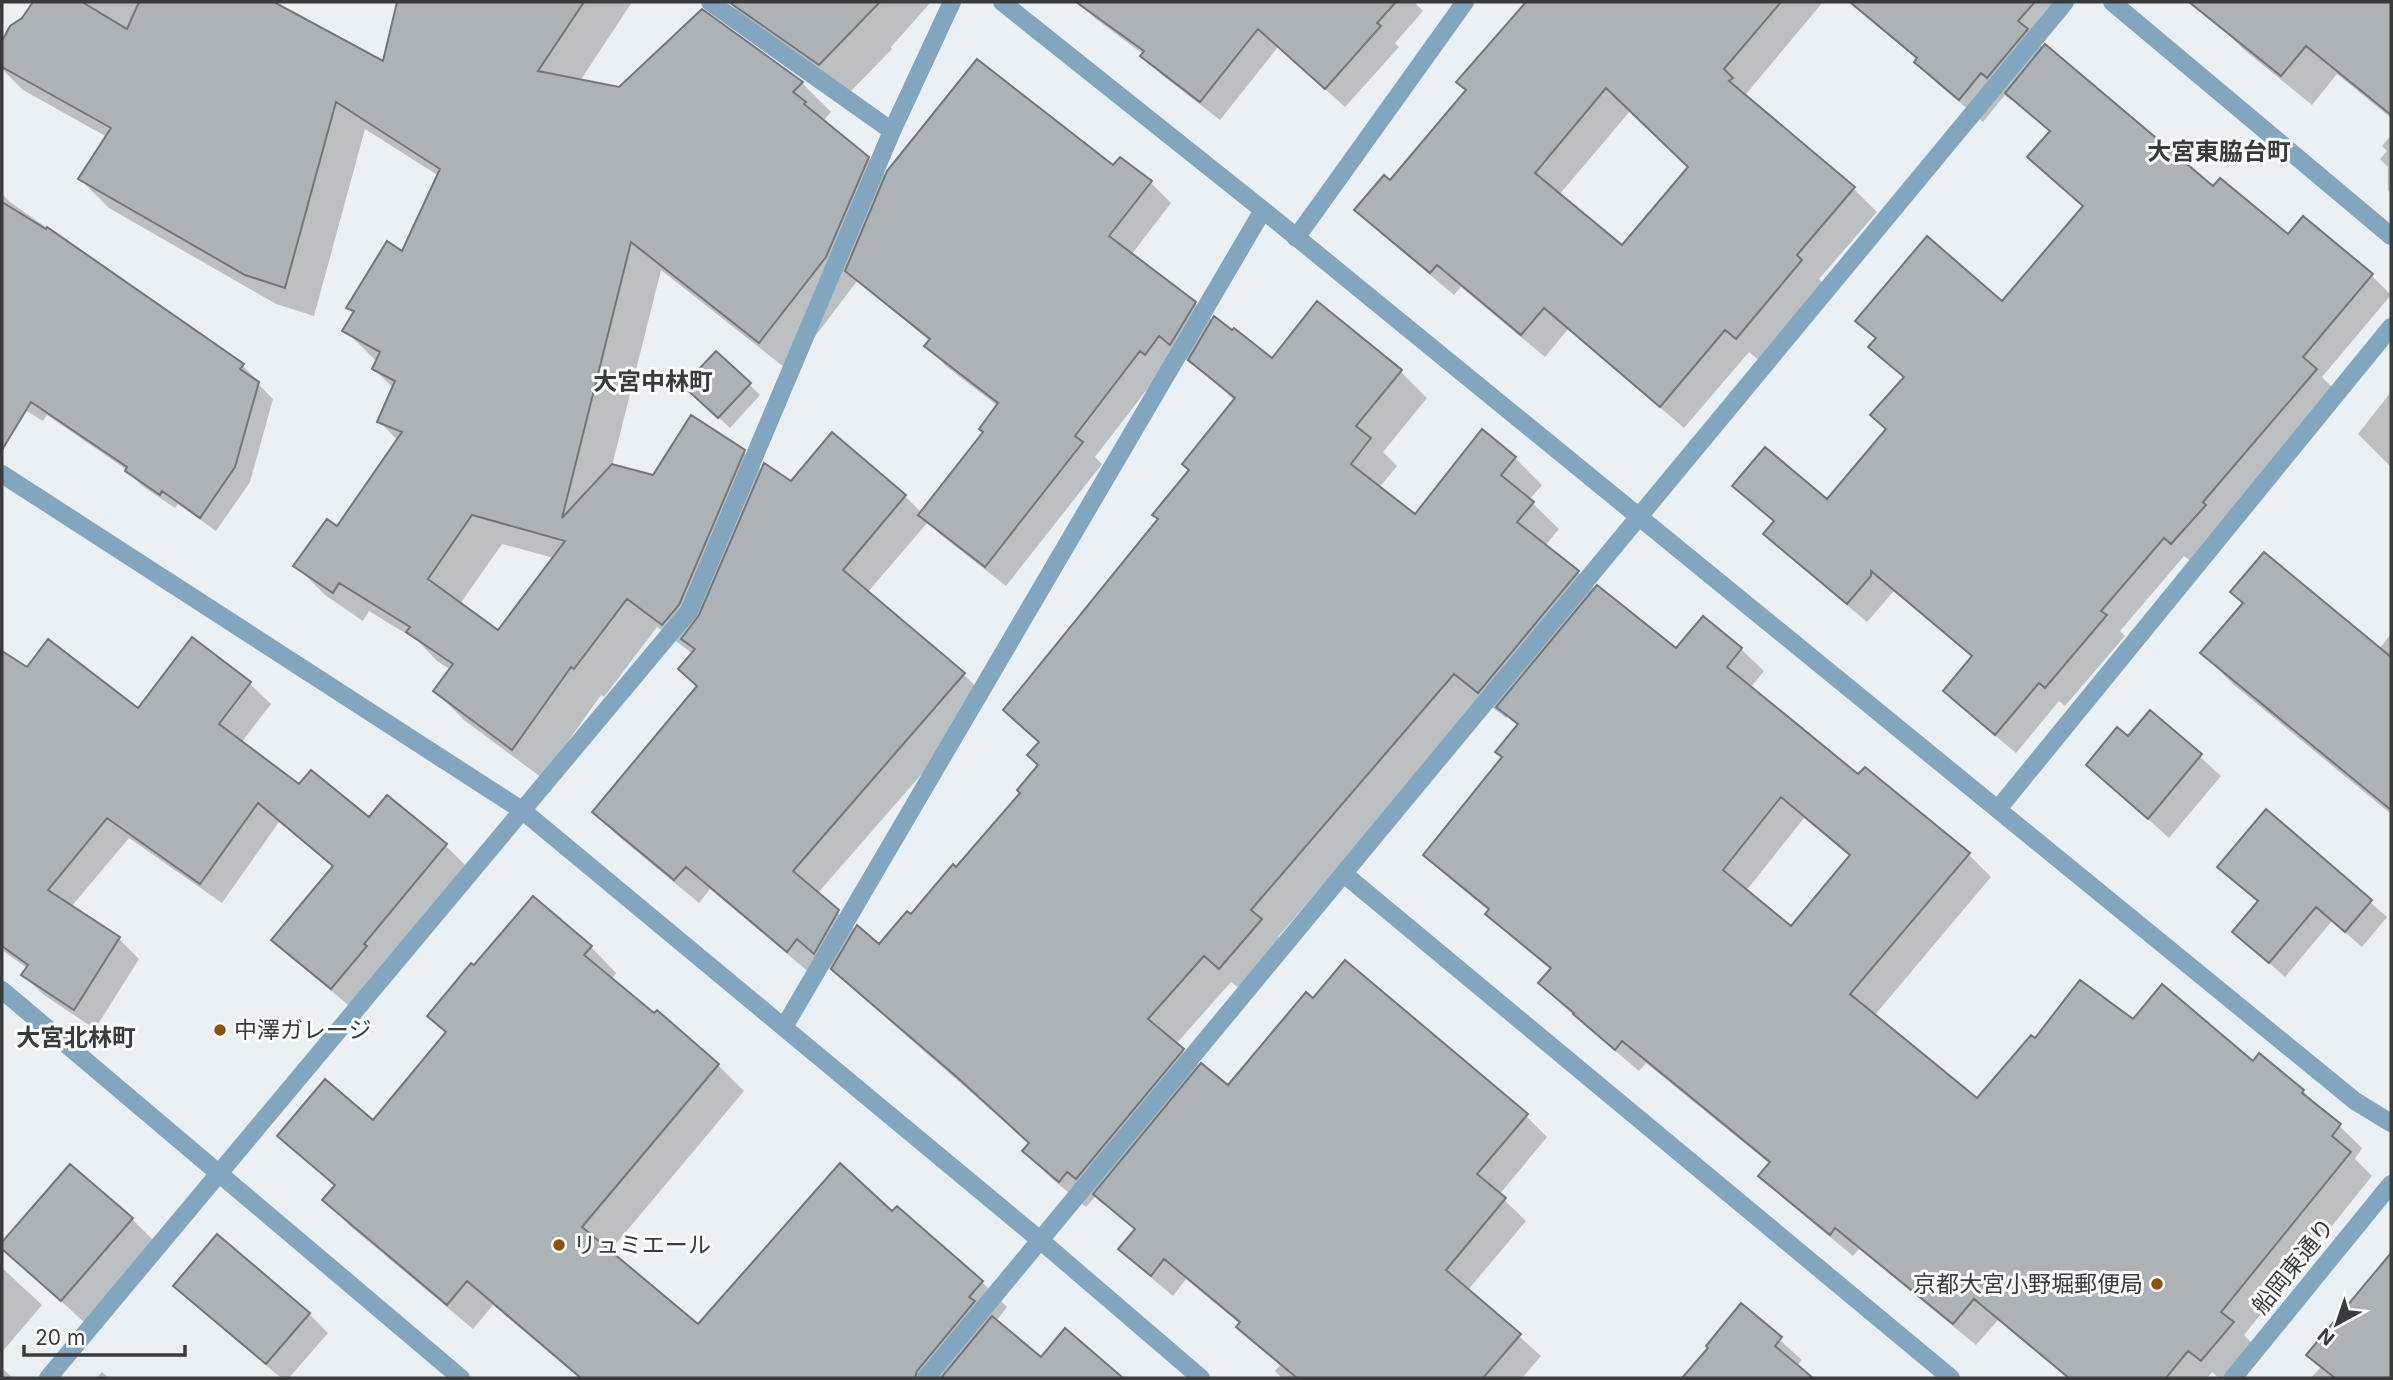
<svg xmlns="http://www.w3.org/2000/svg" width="2393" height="1380" font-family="Inter,'Noto Sans JP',sans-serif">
<rect width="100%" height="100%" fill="#eaeff3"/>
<!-- shadow -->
<path fill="#0003" fill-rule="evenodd" d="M35 2H271L384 63 398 7 401 2H632L580 81 620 89 802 83 831 112 823 121 868 158 887 177 1114 167 1151 183 1171 203 1131 255 1195 303 1213 321 1272 360 1400 371 1427 398 1383 452 1397 466 1379 488 1415 516 1482 432 1515 458 1542 485 1529 500 1559 529 1545 546 1578 572 1595 590 1676 650 1741 649 1764 671 1750 688 1858 777 1865 769 1969 855 1991 877 1874 1016 1978 1100 2036 1041 2133 1022 2253 1063 2259 1056 2303 1091 2362 1148 2355 1159 2372 1176 2244 1335 2255 1346 2228 1378H2219L2212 1372 2207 1378H2067L1998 1320 1976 1345 1859 1249 1853 1256 1783 1198 1760 1176 1770 1164 1646 1063 1639 1071 1563 1006 1541 983 1551 970 1510 936 1487 914 1489 911 1448 877 1425 855 1504 758 1518 726 1508 716 1506 718 1482 699 1278 937 1288 947 1247 994 1231 982 1176 1044 1200 1067 1228 1088 1526 1116 1547 1137 1499 1195 1526 1221 1468 1290 1541 1356 1522 1378H1282L1275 1371 1280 1365 1238 1327 1240 1324 1186 1279 1173 1296 1142 1270 1121 1249 1136 1231 1105 1203 1103 1204 1095 1197 1086 1207 1051 1178 1024 1151 1030 1144 860 995 839 974 838 976 822 962 811 974 710 889 699 903 618 836 594 812 698 688 680 669 693 654 657 627 604 697 601 695 542 778 464 720 435 691 451 670 437 661 418 641 369 611 363 621 325 595 296 566 337 529 398 441 379 421 393 388 374 369 377 362 345 330 354 314 348 308 403 254 439 176 365 129 314 316 276 304 109 208 80 179 107 137 23 90 2 69V45L11 27 24 20ZM661 270 789 371 857 281 930 341 926 346 947 367 998 406 985 433 922 513 905 496 791 483 763 471 743 452 653 477 612 466ZM1181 356 1192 365 1193 362 1235 401 1159 520 1005 710 1040 743V766L1022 793 956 869 879 947 856 930 817 894 988 698 964 675 867 593 928 522 941 535 1006 586 1102 464 1095 457 1162 370ZM502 544 554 558 499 632 460 604ZM1804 818 1851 857 1791 928 1746 891Z
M728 2H931L891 47 892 49 849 93 750 23Z
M1078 2H1414L1423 11 1395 43 1399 47 1345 107 1278 47 1220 120 1162 75 1142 55 1143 54 1096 19Z
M1529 2H1624L1642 17 1661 10 1668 2H1823L1746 94 1754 102 1753 104 1854 189 1877 212 1819 279 1824 285 1760 361 1749 352 1684 428 1568 329 1545 357 1461 287 1454 295 1380 233 1357 210 1391 183 1468 91 1459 82ZM1631 110 1690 168 1622 248 1559 195Z
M1848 2H2057L2068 13 2041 45 2044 48 2213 188 2289 236 2304 219 2372 276 2391 295 2322 377 2335 390 2192 562 2184 556 2120 631 2125 636 2065 706 2059 701 2016 753 1965 710 1945 690 1973 657 1894 591 1867 622 1785 553 1765 534 1775 522 1735 486 1828 501 1887 430 1904 378 1871 347 1877 340 1858 321 2002 304 2084 207 2029 157 2051 133 2012 98 2011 100 2005 95 1983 122 1939 85 1916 62 1918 60Z
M2220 2H2391V118L2337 74 2312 105 2242 48 2212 18 2223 5Z
M2391 135V194L2388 190V167L2380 159 2387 151 2382 146Z
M2 194 10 202 242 365 257 380 256 382 273 399 250 482 216 531 178 504 175 508 142 486 127 470 47 415 43 421 2 396Z
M749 384 760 395 730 428 697 397Z
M2391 392V467L2358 434Z
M2391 634V814L2234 685 2202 653 2379 649Z
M192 640 250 684 271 704 241 743 299 787 369 820 445 845 466 866 352 1008 294 960 273 940 334 868 279 822 222 903 129 838 71 907 119 939 139 959 95 1029 44 995 23 975 27 968 2 950V653L27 670 139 710Z
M2151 712 2221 776 2169 838 2088 765 2128 738Z
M2266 811 2387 917 2362 947 2332 921 2285 977 2234 932 2259 903 2220 867Z
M591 947 616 973 611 980 654 1016 657 1012 718 1065 744 1091 609 1252 698 1327 892 1213 982 1282 1007 1307 996 1321 1041 1359 1114 1373 1120 1378H579L493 1305 473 1329 350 1226 324 1200 335 1187 280 1136 373 1122 447 1034 429 1016 474 968Z
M71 1166 132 1219 154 1241 84 1322 2 1247Z
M2391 1256V1378H2311L2321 1367 2309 1355Z
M2 1268 42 1305 2 1352Z
M175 1286 309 1314 328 1333 289 1378H281L195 1305Z
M1742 1306 1802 1360 1796 1367 1810 1378H1685Z
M2 1368 13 1378H2Z
M102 1372 109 1378H97Z"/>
<!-- building -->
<path fill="#adb2b6" stroke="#73777b" stroke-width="2" fill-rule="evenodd" d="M33 2H82L127 29 139 2H274L383 61 397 2H584L538 71 619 87 702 9 803 82 793 92 806 102 804 104 869 157 826 257 759 343 631 242 562 518 612 464 653 475 691 415 745 450 679 605 662 625 627 599 574 669 571 667 512 750 433 691 453 664 406 632 410 627 339 583 333 593 293 566 327 519 337 526 402 432 377 422 395 381 372 369 380 352 342 331 354 311 346 308 387 241 402 251 440 169 336 102 285 288 245 275 78 179 111 128 2 67V41L10 26 22 18ZM472 515 565 541 498 630 428 579Z
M729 2H880L819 65Z
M1076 2H1396L1377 23 1381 26 1325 89 1258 29 1200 102 1140 56 1144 51Z
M1526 2H1781L1724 69 1733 78 1729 81 1855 187 1797 255 1802 260 1736 339 1725 330 1660 407 1544 308 1521 335 1437 265 1430 273 1354 210 1384 175 1390 180 1466 90 1456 82ZM1606 88 1688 167 1622 245 1535 173Z
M1850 2H2035L2018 21 2028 29 1987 78 1981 73 1959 100 1914 62 1917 58Z
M2189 2H2391V115L2306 46 2281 76Z
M2045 44 2213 186 2220 178 2288 234 2303 216 2373 274 2303 357 2317 369 2203 502 2206 505 2171 544 2164 538 2101 611 2107 615 2045 688 2039 683 1995 735 1943 691 1972 656 1871 571V576L1847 604 1763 534 1774 521 1732 486 1765 447 1827 499 1886 429 1870 415 1904 377 1868 347 1876 338 1855 321 1927 236 2002 301 2083 206 2027 157 2050 131 2005 93Z
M977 59 1113 165 1120 157 1152 181 1109 236 1196 302 1170 345 1159 336 1145 355 1140 351 1075 436 1083 442 985 567 918 515 983 432 979 429 998 403 924 346 930 339 845 271 887 171Z
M2 202 46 229 47 227 244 364 240 369 259 382 235 467 200 518 162 491 160 495 125 471 127 467 31 402 2 450Z
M1317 301 1402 370 1356 426 1371 438 1351 464 1415 514 1482 429 1516 457 1501 475 1534 502 1517 522 1579 571 1478 693 1454 674 1251 910 1262 919 1219 969 1204 956 1148 1019 1184 1049 1076 1179 1067 1172 1059 1182 1022 1151 1029 1143 958 1078 831 969 857 925 879 944 907 911 911 914 953 864 956 867 1020 793 1017 790 1038 765 1027 755 1039 742 1003 710 1158 519 1152 515 1189 470 1182 464 1235 398 1188 360 1214 316 1232 330 1234 328 1272 358Z
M716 351 751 383 718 418 683 386Z
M832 432 906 495 843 570 965 673 793 871 839 910 814 954 797 939 787 952 686 867 674 880 592 812 697 686 678 669 695 649 681 639 699 615 764 463 791 481Z
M2264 552 2391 657V810L2200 653 2243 603 2230 592Z
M1597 585 1676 648 1703 616 1742 648 1727 667 1858 774 1865 767 1970 853 1850 994 1977 1098 2031 1035 2035 1038 2080 980 2133 1019 2162 984 2253 1061 2259 1053 2304 1090 2302 1093 2341 1124 2332 1136 2351 1152 2221 1312 2234 1322 2201 1361 2188 1351 2166 1378H2069L1974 1299 1953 1324 1835 1228 1830 1235 1758 1176 1770 1162 1622 1041 1615 1050 1573 1014 1574 1013 1538 983 1551 968 1485 914 1489 909 1423 855 1502 757 1495 752 1518 724 1496 707ZM1781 797 1850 855 1791 926 1723 870Z
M192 637 251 682 219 724 299 784 311 770 369 817 387 795 447 844 364 944 367 946 331 989 271 940 333 866 258 803 200 884 107 818 48 890 120 937 74 1010 21 975 28 965 2 946V651L27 667 48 639 138 708Z
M2150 710 2202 754 2148 819 2086 765 2117 727 2128 736Z
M2266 809 2372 900 2345 932 2316 907 2269 963 2232 932 2258 901 2217 867Z
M533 896 592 946 584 955 654 1013 657 1010 719 1064 582 1227 698 1324 840 1163 892 1211 897 1206 983 1281 969 1297 975 1301 917 1371 915 1378H581L467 1281 447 1305 322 1200 335 1185 277 1136 325 1079 373 1120 446 1032 427 1016 471 963 474 965Z
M1345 960 1528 1114 1477 1174 1506 1198 1446 1270 1521 1334 1483 1378H1297L1236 1327 1240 1322 1164 1259 1151 1276 1118 1249 1135 1229 1093 1194 1201 1063 1228 1085 1306 992 1313 998Z
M70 1164 133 1218 61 1301 2 1249V1242Z
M217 1234 310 1313 266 1364 173 1286Z
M2391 1253V1378H2335L2306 1355Z
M1741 1303 1782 1337 1775 1346 1813 1378H1682L1708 1348 1706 1346Z
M992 1316 1041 1357 1065 1328 1123 1378H941Z"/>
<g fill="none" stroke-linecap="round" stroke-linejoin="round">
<!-- minor -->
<path stroke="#82a5c0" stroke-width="18" d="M710 2 892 131
M1002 2 1263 210 2355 1101 2391 1123
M2112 2 2391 236
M1296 238 1465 2
M2 474 523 811 1040 1240 1201 1378
M1998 809 2391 327
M1344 874 1951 1378
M2 990 461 1378
M784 1027 1263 210
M48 1378 689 611 892 131 952 2
M926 1378 2065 2
M2233 1378 2391 1184"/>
</g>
<!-- markers -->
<g fill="#8b5209" stroke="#f9fcff" stroke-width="2.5">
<circle cx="220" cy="1030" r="7"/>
<circle cx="559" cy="1245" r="7"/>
<circle cx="2157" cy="1284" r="7"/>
</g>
<g text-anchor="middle" stroke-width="6" stroke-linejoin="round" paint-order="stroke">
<!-- poi labels -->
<g font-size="23" fill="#393b3d" stroke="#f9fcff" text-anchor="start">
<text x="234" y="1038">中澤ガレージ</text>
<text x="573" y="1253">リュミエール</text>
<text x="2143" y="1292" text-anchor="end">京都大宮小野堀郵便局</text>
</g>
<!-- street labels -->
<g font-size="23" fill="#393b3d" stroke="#f9fcff">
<text transform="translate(2293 1266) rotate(-51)" y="8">船岡東通り</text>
</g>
<!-- neighbourhood labels -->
<g font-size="24" font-weight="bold" fill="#393b3d" stroke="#f9fcff">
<text x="2219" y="160">大宮東脇台町</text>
<text x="653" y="390">大宮中林町</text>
<text x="76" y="1046">大宮北林町</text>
</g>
</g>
<!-- border -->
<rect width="2393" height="1380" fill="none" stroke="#393b3d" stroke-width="7"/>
<!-- north arrow -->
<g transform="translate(2337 1324) rotate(220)" stroke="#f9fcff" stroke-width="5" paint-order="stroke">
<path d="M0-5L12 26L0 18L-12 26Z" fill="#393b3d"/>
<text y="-10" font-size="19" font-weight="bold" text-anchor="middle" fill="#393b3d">N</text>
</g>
<!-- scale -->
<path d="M24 1345v10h161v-10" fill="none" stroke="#393b3d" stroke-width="3.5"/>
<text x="35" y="1345" font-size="21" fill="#393b3d" stroke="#f9fcff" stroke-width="5" paint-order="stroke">20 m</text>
</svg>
